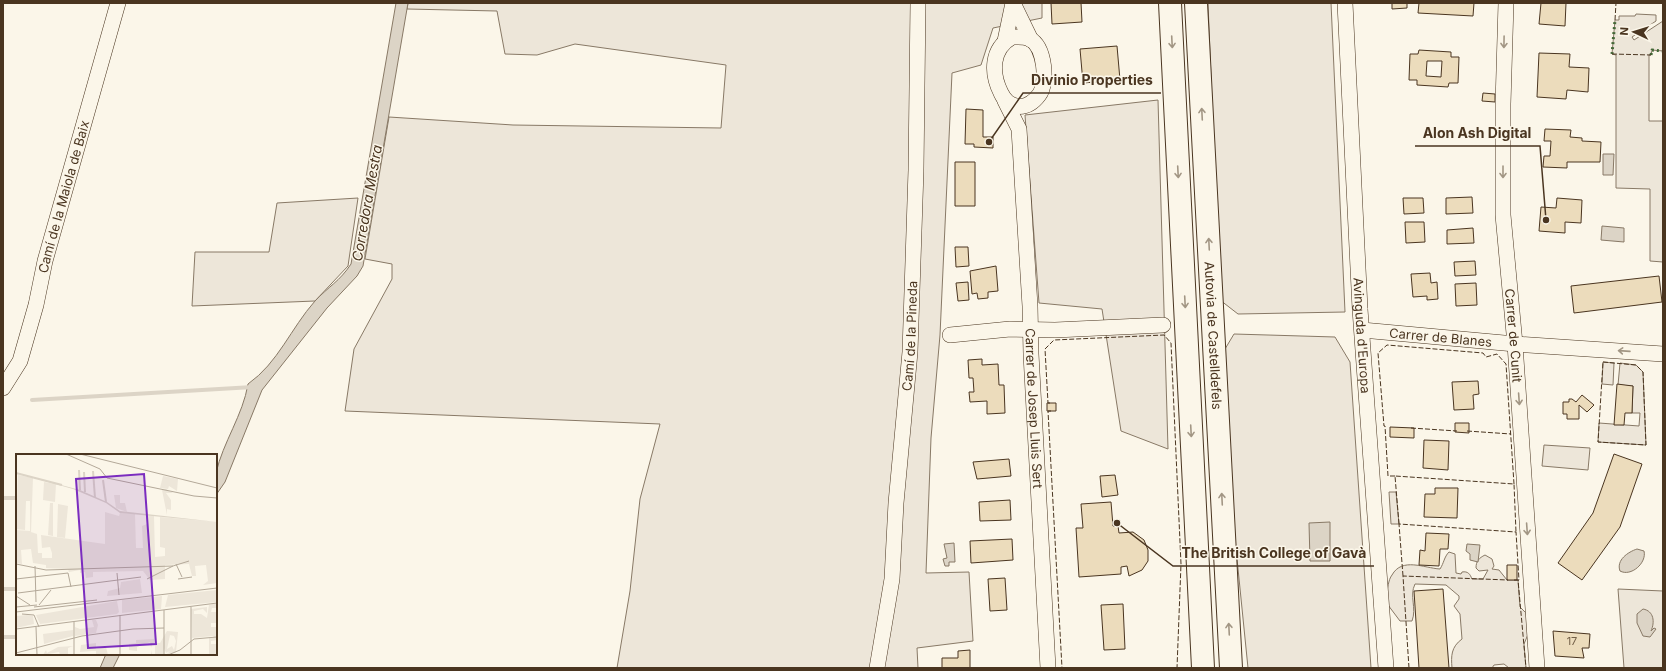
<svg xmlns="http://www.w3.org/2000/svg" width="1666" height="671" font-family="Inter,sans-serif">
<rect width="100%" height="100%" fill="#fbf6e9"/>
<!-- green -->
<path fill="#ede6d9" stroke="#887966" d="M408 3H1042V18L993 28 981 65 952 73 940 335 931 438 926 573 969 572 973 641 917 648 918 668H617L630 591 640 499 660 424 345 411 354 349 392 279V264L365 259 389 117 513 125 721 128 726 65 575 44 537 55 505 54 497 11 407 9Z
M1208 3H1331L1345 312 1238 314 1220 300Z
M1636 14 1656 15V21L1632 37 1634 40 1663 21V51L1652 50 1651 55H1649V121H1663V262L1650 261V189L1616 188V55L1612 54 1615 20H1619V16H1635Z
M1158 100 1168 449 1121 431 1102 309 1039 303 1025 115Z
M358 198 348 266 315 301 192 306 195 252H269L277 203Z
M1234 334 1335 337 1350 362 1371 668H1248L1231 499 1222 354Z
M1603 362 1614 363 1613 385 1602 384Z
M1620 363 1636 365 1643 372 1646 445 1598 442 1599 423 1639 426 1640 413H1632L1633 386 1618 385Z
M1544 445 1590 448 1588 470 1542 466Z
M1389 492H1396L1399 524H1391Z
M1449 552 1455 554 1456 573 1461 574 1462 572C1468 571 1470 574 1472 579H1483L1488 570 1479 571 1476 568C1476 561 1479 558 1485 555L1492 559 1494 566 1492 569 1499 570 1507 580H1518L1520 607 1526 613 1529 632 1524 644 1526 668H1509L1504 664 1494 665 1492 668H1452C1451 656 1451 647 1462 639L1460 614 1454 606 1459 599V596L1446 585 1415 584C1409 596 1417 608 1412 621H1400L1388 605 1386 596C1388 589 1388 580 1392 575 1402 557 1424 568 1440 569 1444 563 1444 557 1449 552Z
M1618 589 1663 591V668H1624Z"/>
<!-- water -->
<path fill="#dcd4c6" stroke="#887966" d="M396 3H408L363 266 357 276 327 308 262 390 225 482 216 495C216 488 215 480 216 473 223 442 243 415 248 384 278 363 291 328 315 301 328 287 340 281 351 264Z
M1603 154H1614L1613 175H1603Z
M1602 226 1624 228V242L1601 240Z
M1330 522V561H1310L1309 523Z
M954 543 955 562H949V566H945L943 559 947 558 944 544Z
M1467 544 1480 545 1478 562 1470 560V554L1466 551Z
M1637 549 1644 551C1647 563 1631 577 1620 571 1616 560 1628 552 1637 549Z
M1643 609C1654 611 1655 622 1651 631L1654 628 1656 629 1650 637 1643 636 1637 623V614Z
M106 654H120L113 668H100Z"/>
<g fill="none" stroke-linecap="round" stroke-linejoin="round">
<!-- stream -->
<path stroke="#dcd4c6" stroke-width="4" d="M32 400 253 387
M3 498H17
M3 589H17
M3 637H17"/>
</g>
<!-- building -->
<path fill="#ecdcbc" stroke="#4a3520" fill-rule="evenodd" d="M1051 3H1081L1082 22 1052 24Z
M1392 3H1407V8L1392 9Z
M1419 3H1474L1473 16 1418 13Z
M1541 3H1566L1565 26 1539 24Z
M1117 46 1120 80 1083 83 1080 49Z
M1419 50 1451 52V57H1459L1458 83H1449L1448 87 1417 85V80H1409L1410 54H1418ZM1427 61H1442L1441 77 1426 76Z
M1539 53 1570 54 1569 67 1589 68 1588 92 1567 90 1566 99 1537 97Z
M1483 93 1495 94V102L1482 101Z
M966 109 983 110V137H993V148L974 147V144H965Z
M1545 129 1571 130 1570 137 1582 138V141L1601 142 1600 162H1567V168L1543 167 1544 156H1550L1551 141H1544Z
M955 162H975V206H955Z
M1472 197 1473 213 1446 214V198Z
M1403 198H1423L1424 213 1404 214Z
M1557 198 1582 200 1581 223 1565 222V233L1539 231 1541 207 1556 208Z
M1405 222H1424L1425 242 1406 243Z
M1473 228 1474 243 1447 244V230Z
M955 247H968L969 266 956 267Z
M1475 261 1476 275 1455 276 1454 262Z
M996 266 998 291 988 292V298L978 299 977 293 972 294 970 271Z
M1430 273 1431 283 1437 282 1438 299 1427 300V296L1413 297 1411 274Z
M1659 276 1662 302 1574 313 1571 286Z
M968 282 969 300 958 301 956 283Z
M1476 283 1477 305 1456 306 1455 284Z
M982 359V365L998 364 999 385H1004L1005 413 987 414V401L970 402 969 392H974L973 378H969L968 360Z
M1478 381 1479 394 1473 395 1474 409 1454 410 1452 382Z
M1617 384 1633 386 1632 413H1625L1624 425H1614Z
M1582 395 1594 405 1587 412 1579 405V419H1567V414H1563V402H1569V399H1572L1576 402Z
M1047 403H1056V411H1047Z
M1455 423H1469V433L1455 432Z
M1390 427 1414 428V438L1390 437Z
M1424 440 1449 441 1448 470 1423 468Z
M1614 454 1642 464 1620 527 1582 580 1558 563 1593 513Z
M1009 459 1011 476 977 479 973 462Z
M1115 475 1118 495 1102 497 1100 476Z
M1435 488H1458L1457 518 1424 517 1425 494H1435Z
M1010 500 1011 520 980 521 979 502Z
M1111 502 1113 526H1118L1119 533 1133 532 1144 540 1148 550V561L1142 570 1129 576 1127 566 1121 567V574L1079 577 1076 528H1083L1081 504Z
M1426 533 1449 534 1448 549H1440L1439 566 1419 565 1420 550 1425 551Z
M1012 539 1013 560 971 563 970 541Z
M1507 565H1517V580H1507Z
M1005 578 1007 610 990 611 988 579Z
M1443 589 1449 668H1419L1414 591Z
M1123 604 1125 649 1104 650 1101 605Z
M1553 631 1590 634 1589 648H1582L1584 658 1555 656Z
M970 650V668H942V658H958V651Z"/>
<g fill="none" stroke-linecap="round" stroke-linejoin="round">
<defs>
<g id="minor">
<path d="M1013 3 1031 40"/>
<path id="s1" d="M1345 3 1360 309 1386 668"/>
<path id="s2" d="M1506 3 1503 104V215L1515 344 1537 668"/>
<path d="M1012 37C1018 37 1024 36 1030 39 1045 47 1048 83 1039 95 1027 111 1009 110 1001 93 991 73 991 49 1012 37Z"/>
<path d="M1005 41 1013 3"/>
<path id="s3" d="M1005 101 1019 129 1030 306 1031 354 1048 668"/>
<path id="s4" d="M1362 330 1515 344 1663 354"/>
<path d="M950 335 1010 329 1055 330 1163 325"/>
<path id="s5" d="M3 388 20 361 36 305 45 261 118 3"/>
<path id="s6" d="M877 668 892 579 896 503 910 352 916 170 918 3"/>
</g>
<g id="highway">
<path d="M1170 3 1203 668"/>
<path id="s7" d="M1196 3 1231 668"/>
</g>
</defs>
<!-- minor casing -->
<use href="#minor" stroke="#4a3520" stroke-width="16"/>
<!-- highway casing -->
<use href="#highway" stroke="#4a3520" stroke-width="24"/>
<!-- minor -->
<use href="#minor" stroke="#fbf6e9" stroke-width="15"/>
<!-- highway -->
<use href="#highway" stroke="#fbf6e9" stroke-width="22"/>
<!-- hedge -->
<path stroke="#436837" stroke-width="3" stroke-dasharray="2 3" stroke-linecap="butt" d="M1612 54 1615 20
M1651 55 1652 50 1663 51"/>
<!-- fence -->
<path stroke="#4a3520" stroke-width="1" stroke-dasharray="5 2" stroke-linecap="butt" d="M1615 20 1616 3
M1612 54 1651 55
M1603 362 1636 365 1643 372 1646 445 1598 442Z
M1050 403H1048L1045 349 1054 340 1164 335 1171 343 1181 564 1177 668
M1051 411H1048L1062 668
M1411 428 1457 431
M1467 431 1511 434
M1395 476H1388L1385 426H1384L1378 353 1387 345 1483 353 1486 357 1497 354 1506 364 1514 484
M1399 524 1395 476 1514 484 1516 532
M1403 576 1399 524 1516 532 1519 580H1518
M1514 580H1518L1526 668
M1409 668 1403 576 1508 580"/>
</g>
<!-- one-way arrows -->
<defs><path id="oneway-shaft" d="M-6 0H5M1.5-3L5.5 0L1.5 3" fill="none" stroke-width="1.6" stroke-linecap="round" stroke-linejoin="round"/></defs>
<g stroke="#a29684">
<use href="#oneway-shaft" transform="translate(1172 42) rotate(87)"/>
<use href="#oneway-shaft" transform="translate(1504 42) rotate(91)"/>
<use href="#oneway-shaft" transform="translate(1202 114) rotate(-93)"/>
<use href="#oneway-shaft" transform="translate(1178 172) rotate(87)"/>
<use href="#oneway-shaft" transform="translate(1503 172) rotate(90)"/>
<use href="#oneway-shaft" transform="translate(1209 244) rotate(-93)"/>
<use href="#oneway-shaft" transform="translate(1185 302) rotate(87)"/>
<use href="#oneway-shaft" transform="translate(1624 351) rotate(-176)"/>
<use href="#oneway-shaft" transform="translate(1519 399) rotate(86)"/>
<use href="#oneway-shaft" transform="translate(1191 431) rotate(87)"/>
<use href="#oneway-shaft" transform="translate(1222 499) rotate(-93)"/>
<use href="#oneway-shaft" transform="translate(1527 529) rotate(86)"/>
<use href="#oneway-shaft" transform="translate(1229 629) rotate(-93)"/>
</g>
<g text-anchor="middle" stroke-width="3" stroke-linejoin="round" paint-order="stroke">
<!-- number labels -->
<g font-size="11" fill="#725f47">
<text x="1572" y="645">17</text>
</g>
<!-- street labels -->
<g font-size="13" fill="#4a3520" stroke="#fbf6e9">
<text dy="5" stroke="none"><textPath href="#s5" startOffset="202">Camí de la Maiola de Baix</textPath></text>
<text dy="5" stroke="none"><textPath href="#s6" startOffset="334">Camí de la Pineda</textPath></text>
<text dy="5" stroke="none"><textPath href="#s7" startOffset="333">Autovia de Castelldefels</textPath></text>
<text dy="5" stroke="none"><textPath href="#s1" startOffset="333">Avinguda d'Europa</textPath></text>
<text dy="5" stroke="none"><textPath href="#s2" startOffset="333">Carrer de Cunit</textPath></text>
<text dy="5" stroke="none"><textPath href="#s4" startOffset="79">Carrer de Blanes</textPath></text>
<text dy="5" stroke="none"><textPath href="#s3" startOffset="311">Carrer de Josep Lluis Sert</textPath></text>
</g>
<!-- water labels -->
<g font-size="14" font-style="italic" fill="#4a3520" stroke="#fbf6e9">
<text transform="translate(367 203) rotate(-80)" y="5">Corredora Mestra</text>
</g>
</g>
<!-- overview -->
<g transform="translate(16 454)">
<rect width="201" height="201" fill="#fbf6e9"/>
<path d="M2 21 17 24 15 78 21 80 22 99H26V104H36V99L34 93 26 94 25 81 89 90V58L103 62 104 59 119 60 120 94H127L126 72 131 70 130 61 138 62 139 103 149 102V94L144 93V63L201 68V129L187 131 192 127 190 111 179 112 180 122H176L173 110 149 111V125L134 126 127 117 77 118V123L70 124 69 118 64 119V116L53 118 52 115 30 114V111L17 109 15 95 5 96 6 110 0 109V76L14 77V47H10L9 76 0 75ZM147 22 162 25 161 37 153 32 152 35 144 34ZM28 28 40 30 39 48 27 46ZM150 35 157 39H150L155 46V56L151 55V61L146 36ZM98 41H104V49H109L111 58 100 54ZM34 49H37V82L32 81ZM42 50 52 52 49 84 41 83ZM124 125 126 139 91 142 92 137 104 134 105 128ZM201 136V148L149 153 152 141ZM146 142 145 155 106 159V146ZM101 147 103 158 101 160 24 170 20 161ZM196 150H201V154H196L195 158H201V169H195V173H201V186L195 187V190H201V201H193V184L198 183 197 182 176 184 175 155 191 153V159L187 155 178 157V160H185L191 164 193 151ZM11 161 17 162 18 170 0 174V162ZM76 166H80L82 171 80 179 59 182V173L64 175 78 173ZM57 176V182L28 190 27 180ZM151 177 162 178 160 198 151 200 154 197 150 199 148 194 147 201H135V196L136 200H139V191H136L135 194 134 188 121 193V197L113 196V190L120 189V186L138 185V189H144ZM154 181 158 182 160 187 158 196 156 192 151 195ZM80 189V195L90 193 92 201H80V197H76L64 198 65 191ZM57 192 52 194V201H44L43 198 27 201 30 196 31 199 42 193Z" fill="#ede6d9" fill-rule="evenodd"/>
<path d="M0 19 64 36 91 48 104 57 201 68 104 59 90 49 57 35Z" fill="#dcd4c6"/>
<path fill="none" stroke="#dcd4c6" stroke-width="2" d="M63 16 64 36M77 17 79 44M68 18 69 38M0 19 46 31M87 26 90 48"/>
<path fill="none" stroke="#b4a999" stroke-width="1" d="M50 0 84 15 91 24 178 42 201 44M64 0 201 34M0 110 30 116 157 112M160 110 166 123M19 112 20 148M101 119 103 141M0 125 52 119 55 133M131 125 157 112 173 107M162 125 176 123M2 139 125 123M0 142 14 151M23 151 35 136M0 153 21 151M18 153 81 146M175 153V201M0 158 201 134M6 160 18 161 23 173M58 168V201M20 173 21 201M0 175 201 149M0 199 66 182 117 175 148 174M104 201V161M148 201V156M152 201 164 196 178 185 201 183"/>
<path fill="#7b2cbf" fill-opacity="0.15" stroke="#7b2cbf" stroke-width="2" d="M128 20 140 190 72 194 60 25Z"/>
<rect width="201" height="201" fill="none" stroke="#4a3520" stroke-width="2"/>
</g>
<!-- callouts -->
<path fill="none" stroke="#4a3520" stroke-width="1.5" d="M989 142L1023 93H1161M1546 220L1540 146H1415M1117 523L1173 566H1374"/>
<g fill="#4a3520" stroke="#fbf6e9" stroke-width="1.5">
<circle cx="989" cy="142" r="4"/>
<circle cx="1546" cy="220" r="4"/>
<circle cx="1117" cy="523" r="4"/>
</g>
<g font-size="14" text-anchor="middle" font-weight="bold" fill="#4a3520" stroke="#fbf6e9" stroke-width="3" stroke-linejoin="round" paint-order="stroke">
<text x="1092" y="85">Divinio Properties</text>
<text x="1477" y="138">Alon Ash Digital</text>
<text x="1274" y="558">The British College of Gavà</text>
</g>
<!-- border -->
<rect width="1666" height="671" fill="none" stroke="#4a3520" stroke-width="8"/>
<!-- north arrow -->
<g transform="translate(1634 32) rotate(274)" stroke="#fbf6e9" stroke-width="3" paint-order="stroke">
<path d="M0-3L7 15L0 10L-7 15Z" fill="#4a3520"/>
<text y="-6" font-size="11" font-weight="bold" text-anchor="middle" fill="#4a3520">N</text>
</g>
</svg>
